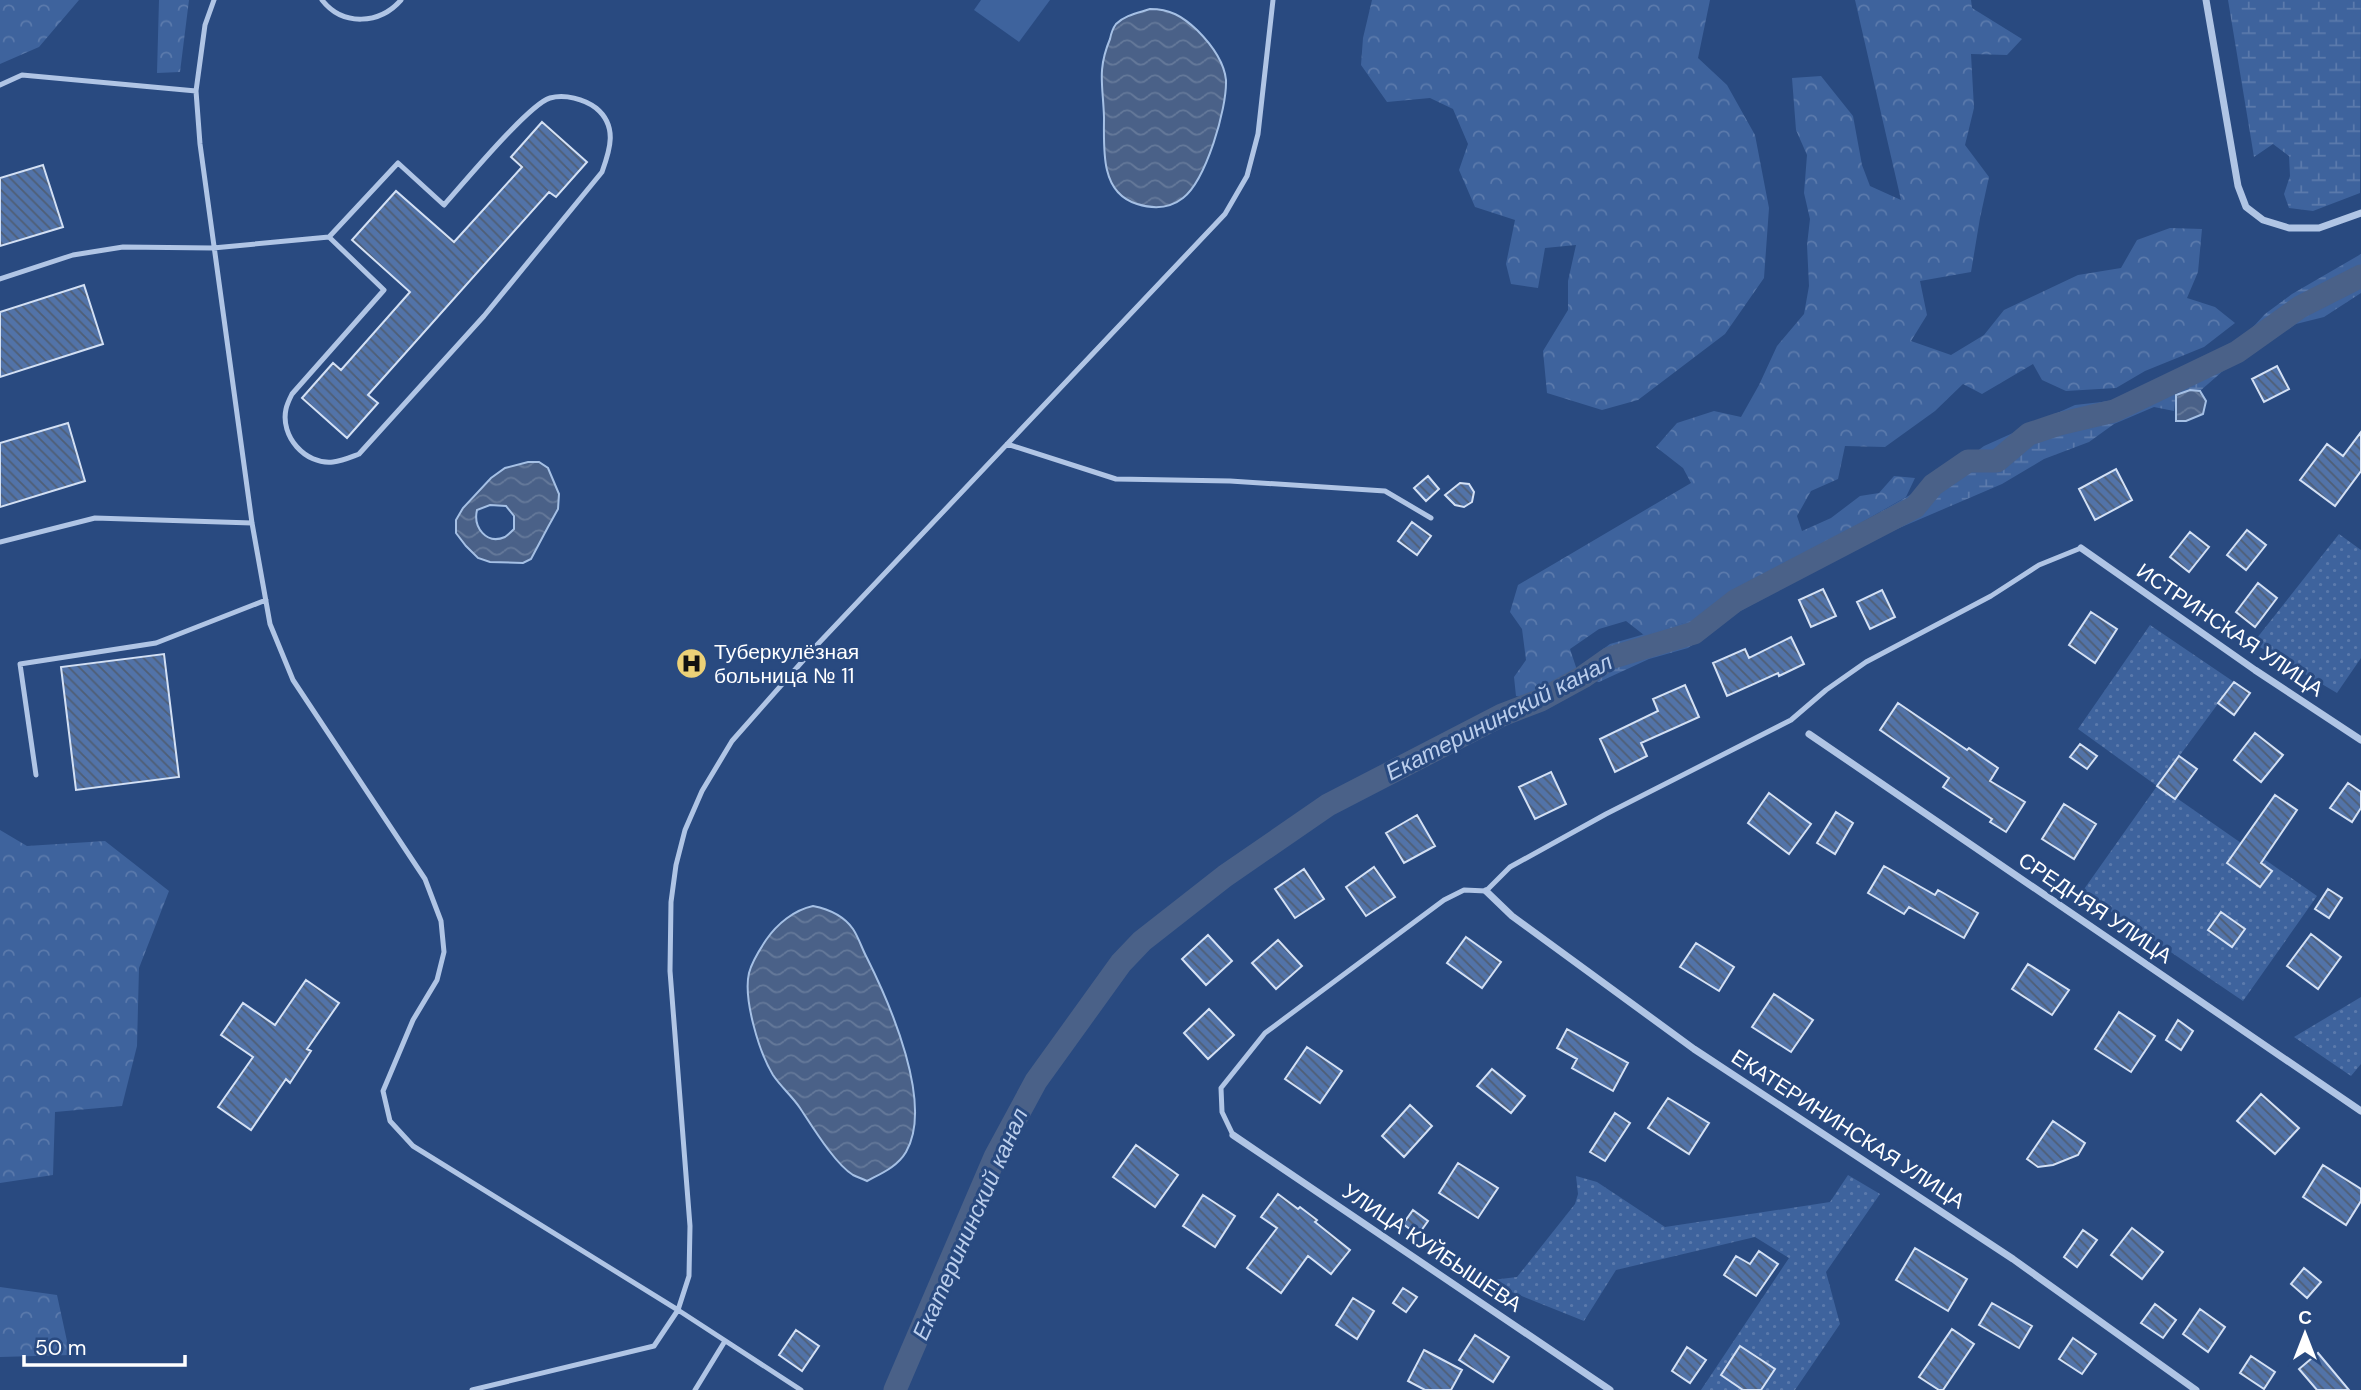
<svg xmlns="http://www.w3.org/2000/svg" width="2361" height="1390" font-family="'DM Sans',sans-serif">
<defs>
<pattern id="grass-dots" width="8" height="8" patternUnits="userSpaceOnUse" patternTransform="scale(1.75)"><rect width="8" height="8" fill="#3e639d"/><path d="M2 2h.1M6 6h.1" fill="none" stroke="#5b7aac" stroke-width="1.8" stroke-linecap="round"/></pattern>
<pattern id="forest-crowns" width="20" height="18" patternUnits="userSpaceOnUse" patternTransform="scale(1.75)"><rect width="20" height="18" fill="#3e639d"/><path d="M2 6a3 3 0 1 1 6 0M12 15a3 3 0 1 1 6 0" fill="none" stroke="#5b7aac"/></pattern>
<pattern id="wetland-marsh" width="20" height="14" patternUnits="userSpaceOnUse" patternTransform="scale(1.75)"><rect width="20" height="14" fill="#3e639d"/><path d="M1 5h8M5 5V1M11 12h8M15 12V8" fill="none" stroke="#5b7aac"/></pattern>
<pattern id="water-waves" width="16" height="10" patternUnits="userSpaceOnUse" patternTransform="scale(1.75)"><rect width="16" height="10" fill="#4a6188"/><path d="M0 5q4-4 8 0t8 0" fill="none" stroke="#65799a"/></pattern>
<pattern id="building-back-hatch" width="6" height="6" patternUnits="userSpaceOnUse" patternTransform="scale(1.75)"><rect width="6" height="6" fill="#5273a8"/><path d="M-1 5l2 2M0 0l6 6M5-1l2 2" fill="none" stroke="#4f5e75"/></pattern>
</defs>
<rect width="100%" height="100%" fill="#294a80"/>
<!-- grass -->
<path fill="url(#grass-dots)" d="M2339 534 2361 550V658L2337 693 2253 643Z
M2150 625 2234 682 2158 785 2317 896 2243 1001 2082 892 2157 786 2078 729Z
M2361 997V1064L2351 1076 2294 1037Z
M1848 1175 1880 1194 1826 1272 1840 1324 1795 1390H1701L1789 1258 1755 1237 1616 1270 1584 1321 1484 1281 1517 1277 1575 1204 1578 1194 1576 1176 1597 1182 1665 1227 1830 1202Z"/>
<!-- forest -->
<path fill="url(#forest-crowns)" d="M0 0H79L39 47 0 64Z
M159 0H189L180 72 157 73Z
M1372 0H1710L1698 58 1727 85 1755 135 1769 208 1764 278 1725 334 1638 400 1602 410 1547 393 1543 351 1568 310V281L1576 245 1545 248 1538 288 1511 284 1506 264 1515 220 1475 207 1459 170 1468 144 1453 109 1430 98 1387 102 1361 65 1363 38Z
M1855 0H1971L1972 8 2022 39 2007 55 1971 54 1974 108 1965 145 1989 177 1980 218 1971 272 1920 281 1927 315 1911 341 1951 355 1984 335 2004 310 2078 275 2121 268 2137 240 2170 228 2202 229 2198 272 2187 298 2215 307 2235 323 2204 347 2145 371 2116 388 2066 391 2042 380 2033 364 1982 394 1963 384 1935 411 1885 447 1845 446 1838 479 1811 491 1797 516 1802 531 1831 518 1860 496 1879 493 1894 476 1915 478 1906 497 1751 586 1701 618 1644 635 1626 621 1599 629 1570 649 1577 670 1570 680 1550 687 1533 699 1516 696 1514 677 1526 660 1522 629 1510 612 1518 585 1691 483 1683 468 1656 447 1677 423 1714 411 1741 417 1759 385 1777 346 1804 314 1809 286 1807 245 1810 219 1804 193 1807 155 1796 130 1792 78 1821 76 1853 116 1862 165 1870 186 1901 200Z
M0 830 27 846 105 841 169 891 139 968 137 1046 122 1106 55 1112 53 1175 0 1183Z
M0 1287 57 1295 70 1355 0 1357Z"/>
<!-- wetland -->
<path fill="url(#wetland-marsh)" d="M2228 0H2361L2360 193 2313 211 2289 208 2284 194 2290 176 2289 156 2273 144 2254 157Z
M2361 254V293L2324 317 2296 324 2224 370 2200 391 2190 390 2176 395 2174 411 2154 407 2114 424 2089 442 2044 459 2002 484 1876 538 1740 611 1688 648 1649 659 1599 682 1583 677 1587 661 1610 644 1701 618 1751 586 1945 475 1984 446 2075 405 2119 400 2208 362 2242 339 2265 314 2292 294Z"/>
<!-- garden -->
<path fill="#3e639d" d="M981 0H1050L1019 42 974 10Z"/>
<!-- water -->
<path fill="url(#water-waves)" stroke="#a5c0e5" stroke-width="2" fill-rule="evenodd" d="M1150 9C1170 9 1182 16 1197 30 1210 43 1224 60 1226 80 1227 109 1206 180 1183 198 1169 209 1153 209 1137 204 1121 199 1111 187 1107 170 1103 154 1104 134 1104 117 1103 85 1097 70 1110 39 1111 34 1113 28 1116 24 1125 15 1138 13 1150 9Z
M2190 390 2200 391 2206 401 2203 414 2186 421H2176V395Z
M528 462H539L548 468 559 494 558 509 548 527 531 559 523 563 490 562 478 558 466 546 456 533V520L463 508 491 478 505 468ZM490 505 506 506 514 516V529C511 532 508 535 505 537 486 545 473 527 477 510Z
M813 906C828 909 844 916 853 929 859 938 862 949 867 958 890 1004 934 1104 906 1152 897 1167 882 1173 867 1181 863 1179 857 1177 853 1175 835 1164 812 1126 800 1108 792 1096 781 1087 773 1075 759 1052 743 999 749 973 752 961 760 949 766 940 777 924 794 910 813 906Z"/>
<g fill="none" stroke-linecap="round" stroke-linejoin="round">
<!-- canal -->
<path stroke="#4a6188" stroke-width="23" d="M895 1390 995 1157 1036 1081 1121 963 1142 941 1225 876 1328 805 1502 715 1541 700 1583 677 1610 658 1694 633 1735 601 1915 507 1933 485 1968 461H1997L2029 434 2059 424 2114 411 2237 352 2300 307 2361 276"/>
</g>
<!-- building -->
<path fill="url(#building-back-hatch)" stroke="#d3e0f4" stroke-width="2" d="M542 122 587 162 556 197 549 192 368 395 378 403 347 438 302 398 333 363 341 370 410 292 352 240 396 191 454 242 522 167 511 157Z
M43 165 63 227 0 246V178Z
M84 285 103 344 0 377V312Z
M2277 366 2289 389 2264 402 2252 379Z
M68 423 85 481 0 507V443Z
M2361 432V471L2335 506 2300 480 2327 444 2343 456Z
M2116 469 2132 500 2095 520 2079 489Z
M1428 476 1439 489 1426 501 1414 488Z
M1460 483 1469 484 1474 492 1472 502 1464 507 1455 505 1445 495Z
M1412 522 1431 536 1417 555 1398 541Z
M2247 530 2266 545 2246 570 2227 555Z
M2190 532 2209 547 2189 572 2170 557Z
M2258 583 2277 598 2255 627 2236 612Z
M1823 589 1836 616 1811 627 1799 600Z
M1882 590 1895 617 1870 629 1857 602Z
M2091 612 2117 629 2095 663 2069 645Z
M1791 637 1804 664 1779 676 1778 673 1727 696 1713 663 1745 649 1749 658Z
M164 654 179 777 76 790 61 667Z
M2234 682 2250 693 2234 715 2218 703Z
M1685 685 1699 717 1641 743 1647 756 1615 772 1600 739 1658 711 1653 699Z
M1898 703 1967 750 1969 748 1998 768 1990 781 2025 802 2006 832 1990 822 1992 819 1943 787 1949 778 1880 730Z
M2255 733 2283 755 2261 782 2234 760Z
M2080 744 2097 756 2087 769 2070 757Z
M2179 756 2197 769 2175 799 2157 786Z
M1551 772 1566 804 1535 819 1519 787Z
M2348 783 2361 792V808L2352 822 2330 808Z
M1769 793 1811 824 1789 854 1748 823Z
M2275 795 2297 810 2261 863 2272 871 2260 887 2227 863Z
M2064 804 2096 824 2074 859 2042 839Z
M1836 812 1853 823 1835 854 1817 843Z
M1417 815 1435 846 1404 863 1386 833Z
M1884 866 1935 895 1938 890 1978 913 1964 938 1909 907 1904 914 1868 893Z
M1374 867 1395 897 1366 916 1346 887Z
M1304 869 1324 899 1295 918 1275 889Z
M2328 889 2342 898 2329 918 2315 909Z
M2221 912 2245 929 2232 947 2208 930Z
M2311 934 2341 957 2318 989 2287 966Z
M1208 935 1232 961 1206 985 1182 959Z
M1466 937 1501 962 1482 988 1447 963Z
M1278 940 1302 966 1276 989 1252 963Z
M1696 943 1734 967 1719 991 1680 967Z
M2028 964 2069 990 2052 1015 2012 989Z
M306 980 339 1003 307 1049 311 1051 290 1083 286 1079 251 1130 218 1107 253 1057 221 1035 243 1003 275 1025Z
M1774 994 1813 1020 1791 1052 1752 1027Z
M1209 1009 1234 1035 1208 1059 1184 1033Z
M2119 1012 2155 1036 2131 1072 2095 1049Z
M2178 1020 2193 1031 2181 1050 2166 1040Z
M1567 1029 1628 1063 1613 1091 1572 1068 1577 1059 1557 1048Z
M1307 1047 1342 1071 1320 1103 1285 1079Z
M1492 1069 1525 1096 1511 1113 1477 1086Z
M2261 1094 2299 1128 2275 1154 2237 1121Z
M1668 1098 1709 1123 1689 1154 1648 1128Z
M1410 1105 1432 1126 1404 1157 1382 1136Z
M1615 1113 1630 1123 1605 1161 1590 1152Z
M2053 1121 2085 1143 2078 1155 2053 1165 2038 1167 2027 1159Z
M1136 1145 1178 1175 1155 1207 1113 1177Z
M1458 1163 1498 1188 1478 1218 1439 1193Z
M2323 1165 2361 1189V1201L2346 1225 2303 1197Z
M1278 1194 1298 1209 1300 1207 1317 1220 1315 1222 1350 1250 1331 1274 1308 1256 1281 1293 1247 1268 1277 1228 1261 1217Z
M1203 1195 1235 1216 1215 1247 1183 1226Z
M1413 1210 1428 1221 1418 1235 1403 1224Z
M2132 1228 2163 1252 2142 1279 2111 1255Z
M2083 1230 2097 1240 2077 1267 2064 1257Z
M1915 1248 1967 1279 1948 1311 1896 1280Z
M1759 1251 1778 1264 1756 1296 1724 1275 1736 1256 1750 1264Z
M2304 1268 2321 1282 2307 1298 2291 1284Z
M1403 1288 1417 1297 1406 1312 1393 1303Z
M1353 1298 1374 1311 1357 1339 1336 1325Z
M1992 1303 2032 1326 2019 1348 1979 1325Z
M2155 1304 2176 1320 2163 1338 2141 1323Z
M2200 1309 2225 1327 2208 1352 2183 1334Z
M1952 1329 1974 1344 1943 1390H1939L1919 1377Z
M796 1330 819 1346 802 1371 779 1355Z
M1475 1335 1509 1357 1493 1382 1459 1360Z
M2073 1338 2096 1354 2082 1374 2059 1359Z
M1740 1346 1775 1369 1761 1390H1743L1721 1375Z
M1687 1347 1706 1360 1690 1383 1672 1371Z
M1424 1350 1462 1370 1451 1390H1425L1408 1381Z
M2318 1353 2349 1390H2317L2299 1369Z
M2251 1356 2275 1372 2264 1389 2240 1373Z"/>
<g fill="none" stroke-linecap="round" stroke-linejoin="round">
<!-- lane -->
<path stroke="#b0c5e5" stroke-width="5" d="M214 0 205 25 196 91 200 144 252 523 270 624 293 680 425 879 441 921 444 952 437 980 413 1020 383 1091 390 1121 413 1146 678 1310 801 1390
M322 0C343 27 380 24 401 0
M0 85 22 75 196 91
M0 279 73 255 123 247 213 248 329 237 398 163 444 205C462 185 529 104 550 98 565 94 584 99 596 108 618 126 610 150 602 172L484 316 359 454C351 457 342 461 333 462 305 465 280 436 286 409 287 404 290 398 292 394L384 290 329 237
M1007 444 1116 479 1230 481 1385 491 1431 518
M0 542 95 518 252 523
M36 775 20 664 156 643 266 600
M1233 1135 1222 1112 1221 1088 1265 1033 1444 900 1464 890 1486 891 1510 867 1606 814 1791 720 1826 690 1866 662 1991 596 2039 565 2081 548
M472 1390 654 1346 678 1310 689 1276 690 1226 670 971 671 902 676 865 685 830 702 791 732 741 816 646 1225 214 1247 176 1258 134 1273 0
M695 1390 725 1341"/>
<!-- street -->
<path stroke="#b0c5e5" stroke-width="7" d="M2206 0 2238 186 2246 207 2263 220 2289 228H2319L2361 213
M2081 548 2255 670 2361 740
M1809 734 2361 1111
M1486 891 1512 916 1694 1049 2013 1259 2196 1390
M1233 1135 1610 1390"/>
</g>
<!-- icons -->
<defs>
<symbol id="hospital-disc" viewBox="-11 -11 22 22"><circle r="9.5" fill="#ecd177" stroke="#294a80"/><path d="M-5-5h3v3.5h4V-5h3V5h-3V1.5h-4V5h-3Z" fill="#111"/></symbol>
</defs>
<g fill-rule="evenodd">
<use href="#hospital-disc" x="674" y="646" width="35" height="35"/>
</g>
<g text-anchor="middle" stroke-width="6" stroke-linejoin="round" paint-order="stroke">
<!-- street labels -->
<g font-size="21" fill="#fff" stroke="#294a80">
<text transform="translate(2230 630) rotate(34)" y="7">ИСТРИНСКАЯ УЛИЦА</text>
<text transform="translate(2095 908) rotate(34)" y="7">СРЕДНЯЯ УЛИЦА</text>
<text transform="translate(1848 1129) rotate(33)" y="7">ЕКАТЕРИНИНСКАЯ УЛИЦА</text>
<text transform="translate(1432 1248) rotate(34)" y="7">УЛИЦА КУЙБЫШЕВА</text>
</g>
<!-- poi labels -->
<g font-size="21" fill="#fff" stroke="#294a80" text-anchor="start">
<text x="714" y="659">Туберкулёзная<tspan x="714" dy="24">больница № 11</tspan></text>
</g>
<!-- water labels -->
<g font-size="23" font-style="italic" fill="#bccfed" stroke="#294a80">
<text transform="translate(1499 717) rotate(-27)" y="8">Екатерининский канал</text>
<text transform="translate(970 1224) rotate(-66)" y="8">Екатерининский канал</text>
</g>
</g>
<!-- north arrow -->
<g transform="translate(2305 1334)" stroke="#294a80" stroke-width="5" paint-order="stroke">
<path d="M0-5L12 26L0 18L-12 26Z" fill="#ffffff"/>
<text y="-10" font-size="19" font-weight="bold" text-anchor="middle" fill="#ffffff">С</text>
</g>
<!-- scale -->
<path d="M24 1355v10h161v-10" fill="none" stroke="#ffffff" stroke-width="3.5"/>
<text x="35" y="1355" font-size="21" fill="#ffffff" stroke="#294a80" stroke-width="5" paint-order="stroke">50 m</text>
</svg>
